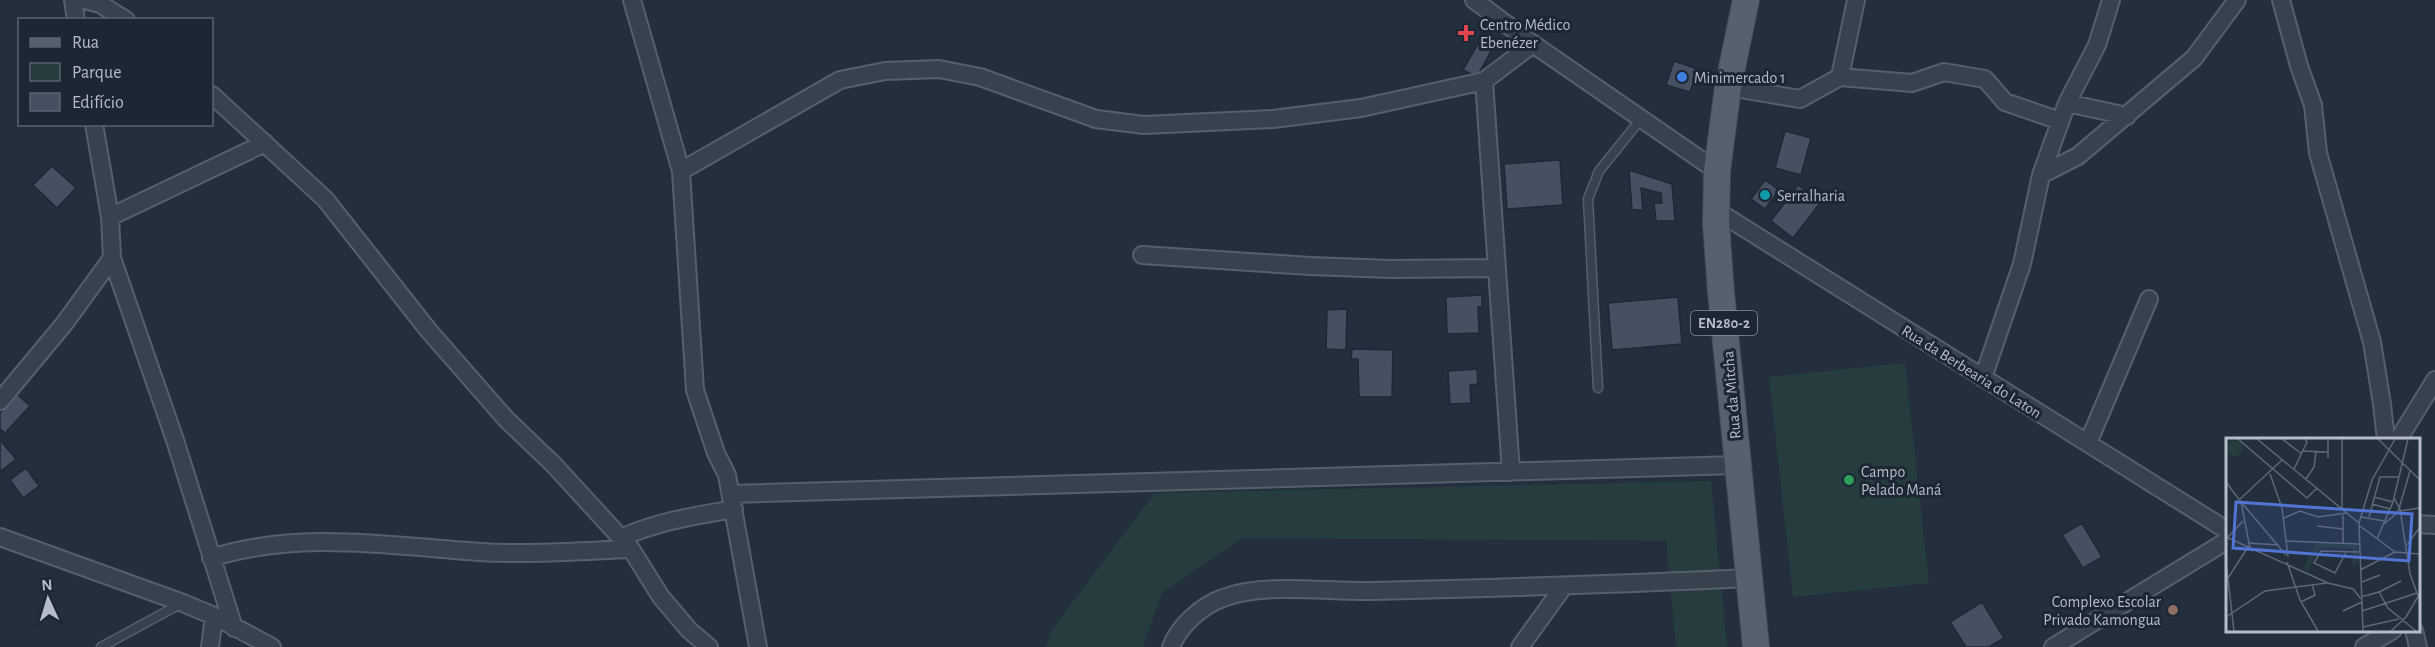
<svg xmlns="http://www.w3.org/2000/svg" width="2435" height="647" font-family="'Alegreya Sans',sans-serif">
<rect width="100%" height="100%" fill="#242f3e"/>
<!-- green -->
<path fill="#263c3f" d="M1905 363 1929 583 1793 597 1769 377Z
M1711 481 1727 647H1676L1666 541 1242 538 1162 593 1143 647H1046L1051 631 1155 493Z"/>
<!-- building -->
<path fill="#455162" stroke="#1f2835" stroke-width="1.5" d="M1478 44 1491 51 1477 77 1463 70Z
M1674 61 1698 69 1690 92 1666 85Z
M1785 131 1811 138 1801 175 1775 168Z
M1560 160 1563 205 1507 209 1504 164Z
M52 166 76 188 57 208 33 185Z
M1629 170 1672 184 1675 221H1656L1654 203H1662L1661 193 1641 188 1643 210H1632Z
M1765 180 1779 190 1765 209 1751 199Z
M1798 185 1821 202 1793 238 1771 221Z
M1482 295V307H1478L1479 333 1447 334 1446 297Z
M1678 297 1682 344 1612 350 1608 303Z
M1347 309 1346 350 1326 349 1327 310Z
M1352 349 1393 350 1392 397H1359L1358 359H1351Z
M1477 369 1478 384 1470 385 1471 403 1450 404 1448 371Z
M17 394 30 406 5 433 0 429V413Z
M0 440 16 459 0 472Z
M26 468 39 486 23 498 10 480Z
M2082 523 2102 557 2083 568 2062 535Z
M1982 602 2004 638 1989 647H1966L1950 622Z"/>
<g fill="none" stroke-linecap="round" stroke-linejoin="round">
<defs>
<path id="lane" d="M1598 388 1588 199 1599 171 1641 119
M101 647 182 603"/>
<path id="street" d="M73 0 76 20
M85 0 100 4 126 20
M632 0 681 171 695 390 716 453 727 475 758 647
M1474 0 1533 44 1717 171
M2281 0 2299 66 2313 105 2318 153 2372 342 2382 404 2386 440
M1840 77 1856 0
M1484 81 1511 472
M1728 87 1800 99 1840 77 1912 83 1944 72 1985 79 2005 102 2060 121
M212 95 325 199 429 331 506 419 554 465 631 549 661 597 689 630 709 647
M2067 103 2127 116
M94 124 110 217 112 258 175 440 234 628
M681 171 840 80 885 71 939 69 980 77 1096 119 1144 125 1273 119 1361 108 1484 81 1533 44
M2041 175 2078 156 2194 58 2237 0
M1717 211 2228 531
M110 217 265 143
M1142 255 1310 266 1391 269 1497 268
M1983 378 2022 264 2041 175 2067 103 2097 45 2111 0
M0 401 64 324 112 258
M2398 440 2435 380
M2088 443 2149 299
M731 494 1737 465
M2418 524 2435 525
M0 537 183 603 214 616 272 647
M621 538C658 521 695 516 734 509
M211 558C298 530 391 546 480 552 530 555 581 551 631 549
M2414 630 2418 647
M210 647 214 616
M1171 647C1179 626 1201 606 1223 598 1263 582 1327 592 1372 591 1497 588 1623 584 1749 578
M1520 647 1564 586
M2053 647 2228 540
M2364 647 2393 630"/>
<path id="primary" d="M1746 0 1728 87 1717 171 1716 224 1721 292 1756 647"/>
</defs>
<!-- lane casing -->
<use href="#lane" stroke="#565f6c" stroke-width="11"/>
<!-- street casing -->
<use href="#street" stroke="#565f6c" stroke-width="20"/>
<!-- primary casing -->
<use href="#primary" stroke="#414a57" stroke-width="28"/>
<!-- lane -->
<use href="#lane" stroke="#38414e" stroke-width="8"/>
<!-- street -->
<use href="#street" stroke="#38414e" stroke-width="16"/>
<!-- primary -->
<use href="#primary" stroke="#56606e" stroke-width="26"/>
</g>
<!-- markers -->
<path fill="#e0444e" stroke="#1d2633" stroke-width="2" d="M1463 24h6v6h6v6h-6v6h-6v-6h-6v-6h6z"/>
<circle fill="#3f7fe0" stroke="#1d2633" stroke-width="2" cx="1682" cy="77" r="6"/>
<circle fill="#0f9aa8" stroke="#1d2633" stroke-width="2" cx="1765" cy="195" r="6"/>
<circle fill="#2e9e5b" stroke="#1d2633" stroke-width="2" cx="1849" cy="480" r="6"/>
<circle fill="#8d6e63" stroke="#1d2633" stroke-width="2" cx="2173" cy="610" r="6"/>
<g text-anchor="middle" stroke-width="6" stroke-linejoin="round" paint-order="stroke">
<!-- shield labels -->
<rect fill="#1d2633" stroke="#878f9c" stroke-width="1.5" x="1691" y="311" width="66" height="24" rx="4.5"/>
<g font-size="15" font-weight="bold" fill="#b4bcc9">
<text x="1724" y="328">EN280-2</text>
</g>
<!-- poi labels -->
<g font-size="16" fill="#b4bcc9" stroke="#1d2633" text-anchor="start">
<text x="1480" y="30">Centro Médico<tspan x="1480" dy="18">Ebenézer</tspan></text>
<text x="1694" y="83">Minimercado 1</text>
<text x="1777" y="201">Serralharia</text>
<text x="1861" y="477">Campo<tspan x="1861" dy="18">Pelado Maná</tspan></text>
<text x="2161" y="607" text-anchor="end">Complexo Escolar<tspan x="2161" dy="18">Privado Kamongua</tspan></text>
</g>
<!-- street labels -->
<g font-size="16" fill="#b4bcc9" stroke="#1d2633">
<text transform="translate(1972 371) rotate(32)" y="6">Rua da Berbearia do Laton</text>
<text transform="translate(1731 395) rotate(-95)" y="6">Rua da Mitcha</text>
</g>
</g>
<!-- overview -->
<g transform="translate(2226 438)">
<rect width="194" height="194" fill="#242f3e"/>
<path d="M1 10a8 8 0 1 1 16 0a8 8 0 1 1-16 0ZM91 105 131 107 132 125 126 128 127 111 97 109 91 113 82 133 77 131Z" fill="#263c3f"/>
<path fill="none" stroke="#5e6776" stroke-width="1.5" d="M12 1 81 60 91 50M31 1 133 85M56 1 76 16M102 1V20M116 1V71M152 1 194 42M77 13 102 14M68 31 81 4 79 1M44 36 56 70 62 119M80 41 88 29 90 14M0 44 15 64 24 110M148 59 167 64M168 60 174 71 184 136 194 163M14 61 56 22M15 64 60 117M146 66 164 71M174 73 194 70M135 79 158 83M143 79 154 39H173M58 80 74 73 92 79 121 75M158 86 172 74 184 33M91 88 117 91M134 88 169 114M0 99 102 145 127 151 135 161M2 99 17 83M151 101 167 64 182 1M60 103 133 106M22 105 53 107M117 105V77M181 107 194 89M120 114 109 135 88 125 95 113 133 114M0 124 8 193M61 124 74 162 92 193M134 132 169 114 194 116M2 140 22 109M136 144 154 137M153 154 175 143M135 159 153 154 162 170 190 193M75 164 89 157 86 146M117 173 136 164M136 173 191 155M0 179 39 153 101 145M137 189 173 181M137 193 133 85 146 42 169 1M165 193 180 179 193 157"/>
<path fill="#5274d3" fill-opacity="0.15" stroke="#5274d3" stroke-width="3" d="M10 64 186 76 183 123 7 110Z"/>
<rect width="194" height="194" fill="none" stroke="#b4bcc9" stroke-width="3"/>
</g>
<!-- legend -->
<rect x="18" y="18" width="195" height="108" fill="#1d2633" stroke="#59626f" stroke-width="1.5"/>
<rect x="30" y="38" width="30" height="9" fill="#56606e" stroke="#59626f" stroke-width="1.5"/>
<text x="72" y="48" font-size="18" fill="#b4bcc9">Rua</text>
<rect x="30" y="63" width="30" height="18" fill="#263c3f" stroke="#59626f" stroke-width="1.5"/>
<text x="72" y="78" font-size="18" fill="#b4bcc9">Parque</text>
<rect x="30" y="93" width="30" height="18" fill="#455162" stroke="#59626f" stroke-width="1.5"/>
<text x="72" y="108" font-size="18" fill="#b4bcc9">Edifício</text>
<!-- north arrow -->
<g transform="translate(48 599) rotate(356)" stroke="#1d2633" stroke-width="4.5" paint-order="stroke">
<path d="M0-4.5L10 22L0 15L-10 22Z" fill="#b4bcc9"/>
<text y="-9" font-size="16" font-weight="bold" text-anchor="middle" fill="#b4bcc9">N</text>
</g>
</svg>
